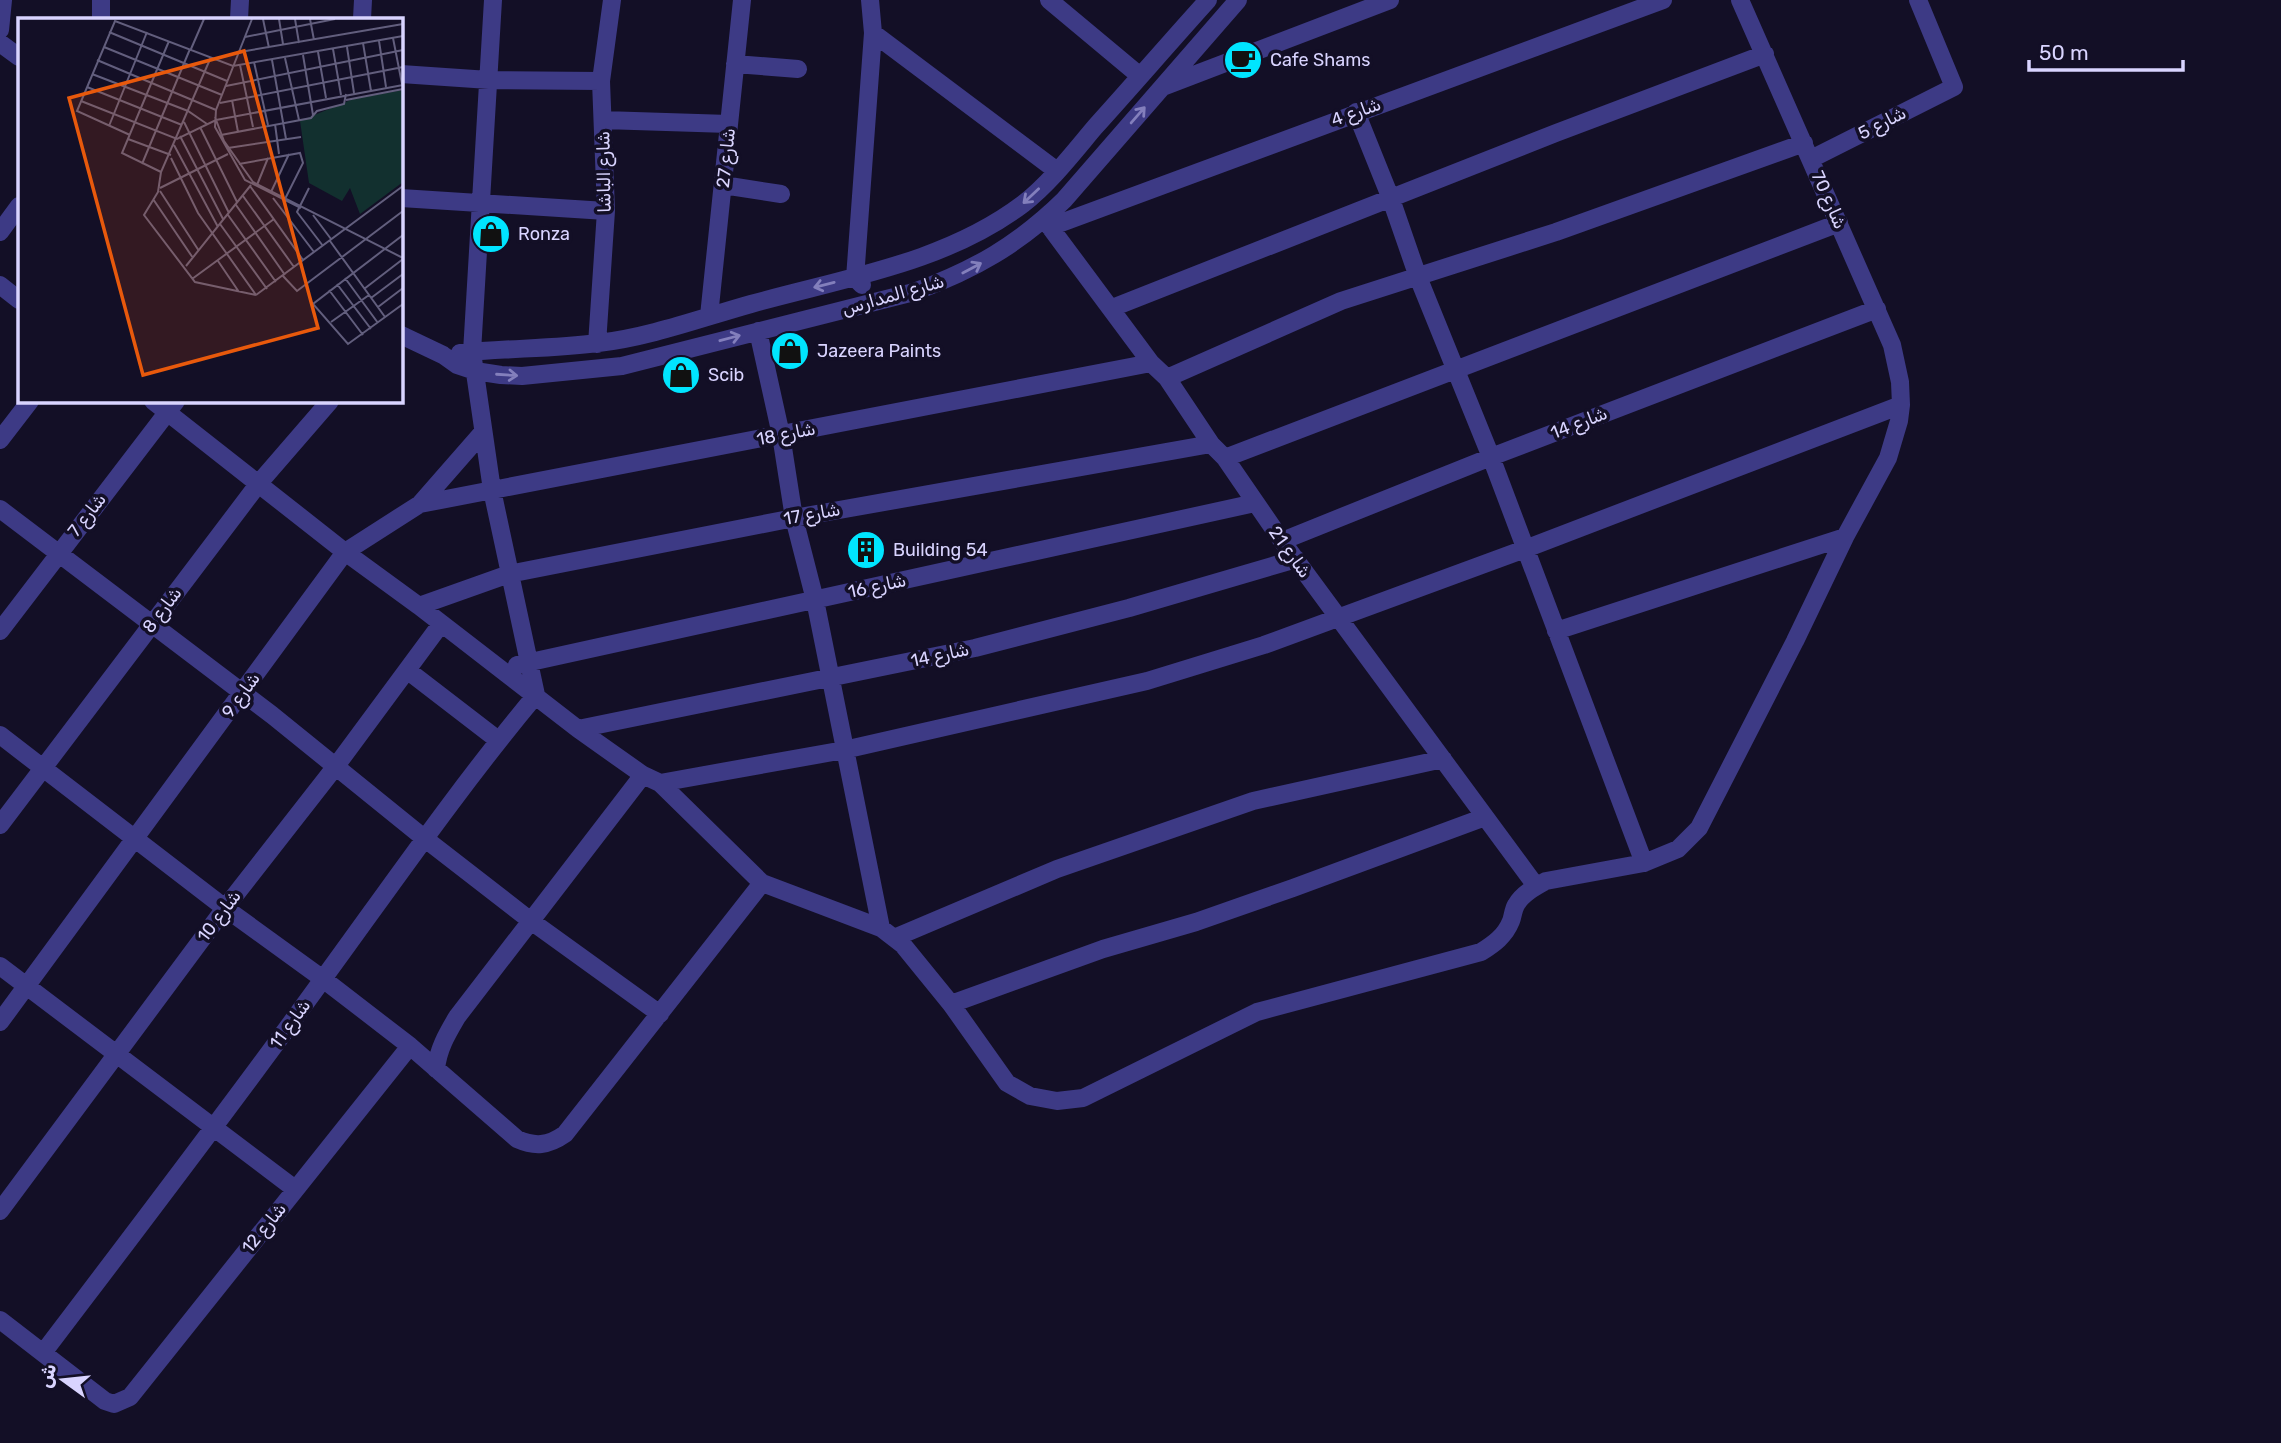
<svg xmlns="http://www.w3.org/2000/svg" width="2281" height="1443" font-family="Rubik,'Noto Sans Arabic',sans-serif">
<rect width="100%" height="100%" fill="#130f26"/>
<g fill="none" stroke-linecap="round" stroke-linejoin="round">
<!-- minor -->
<path stroke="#3d3a85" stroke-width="18" d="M101 0V19
M1049 0 1140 76
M239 19 240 0
M362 19 363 0
M0 30 3 0
M873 33 1057 171
M0 43 19 57
M735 64 798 69
M401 74 489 80 601 81
M1165 86 1390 0
M1356 112 1391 199 1418 277 1491 457 1644 863
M603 120 729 124
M1811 159 1954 87 1918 0
M723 185 781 194
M401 198 606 211
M1044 219 1151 363 1167 378 1211 444 1225 458 1282 541 1536 886
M1050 227 1663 0
M0 232 19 206
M0 285 19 300
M862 285 855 278 873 33 870 0
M1112 308 1556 133 1765 54
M709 316 742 0
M758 331 781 435 794 518 815 600 881 928
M401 335 443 355 457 365 475 371 501 375 522 376 622 366 914 292C974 270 1018 245 1064 200L1238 0
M597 344 606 211 601 81 612 0
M460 353C506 348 552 349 598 343 650 337 701 318 751 304 844 278 945 263 1023 204 1050 183 1073 153 1095 127 1133 85 1170 42 1208 0
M1167 378 1341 301 1556 232 1804 143
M153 401 345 552 419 606 578 729 643 775 660 783 762 883 881 928 903 945 951 1004 1007 1083 1030 1096 1057 1101 1083 1098 1257 1012 1481 952C1494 944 1505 936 1511 921 1513 916 1513 910 1516 905 1522 894 1535 887 1546 881L1644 863 1678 849 1699 828 1795 641 1845 537 1888 458 1899 421 1901 405 1900 382 1892 345 1740 0
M0 440 30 401
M1225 458 1839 223
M420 504 1151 363
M0 509 272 715 424 838 531 921 660 1014
M1282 541 1491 457 1877 309
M419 606 509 574 794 518 1211 444
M0 631 176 401
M1556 631 1845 537
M517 665 1255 503
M407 670 498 740
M578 729 975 648 1129 608 1296 559
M0 735 225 908 323 979 410 1046 517 1139C535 1147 548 1146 565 1134L762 883
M660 783 844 750 1147 681 1264 645 1525 549 1901 405
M0 825 259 483 330 401
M894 938 1057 869 1253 801 1443 759
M0 966 295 1189
M951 1004 1103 949 1196 922 1293 888 1485 817
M0 1022 345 552 420 504 483 432
M436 1069C438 1049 447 1034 457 1017L643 775
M0 1211 225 908 336 766 441 624
M0 1320 105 1401 114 1404 130 1397 410 1046
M43 1353C137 1229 232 1105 323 979 393 883 460 786 536 695L492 490 472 352 493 0"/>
</g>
<!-- one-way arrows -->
<defs><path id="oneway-shaft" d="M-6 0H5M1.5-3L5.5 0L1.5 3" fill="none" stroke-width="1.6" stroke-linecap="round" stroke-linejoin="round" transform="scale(1.75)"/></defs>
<g stroke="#837fbc">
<use href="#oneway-shaft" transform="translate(1138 115) rotate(-49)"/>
<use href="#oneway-shaft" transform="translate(1031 196) rotate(137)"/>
<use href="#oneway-shaft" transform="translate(972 268) rotate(-28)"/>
<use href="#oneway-shaft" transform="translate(824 285) rotate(166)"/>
<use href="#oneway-shaft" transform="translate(730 338) rotate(-15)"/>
<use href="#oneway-shaft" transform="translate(507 375) rotate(4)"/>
</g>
<!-- icons -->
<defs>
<symbol id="cafe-disc" viewBox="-11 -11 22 22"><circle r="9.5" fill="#00e5ff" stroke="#130f26"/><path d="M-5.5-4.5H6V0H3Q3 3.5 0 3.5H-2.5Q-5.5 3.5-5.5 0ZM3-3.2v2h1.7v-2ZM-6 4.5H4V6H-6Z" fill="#111"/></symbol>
<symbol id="shop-disc" viewBox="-11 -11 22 22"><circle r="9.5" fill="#00e5ff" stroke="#130f26"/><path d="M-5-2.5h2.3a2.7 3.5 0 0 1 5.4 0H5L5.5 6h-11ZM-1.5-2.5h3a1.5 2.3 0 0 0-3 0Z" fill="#111"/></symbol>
<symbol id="building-disc" viewBox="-11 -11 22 22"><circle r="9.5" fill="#00e5ff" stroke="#130f26"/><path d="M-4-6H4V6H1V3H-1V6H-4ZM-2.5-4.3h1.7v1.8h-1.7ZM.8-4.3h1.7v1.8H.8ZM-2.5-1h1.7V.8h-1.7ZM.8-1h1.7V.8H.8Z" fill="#111"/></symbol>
</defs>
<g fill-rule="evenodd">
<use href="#cafe-disc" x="1221" y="38" width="44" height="44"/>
<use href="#shop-disc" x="469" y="212" width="44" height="44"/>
<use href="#shop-disc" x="768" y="329" width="44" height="44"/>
<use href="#shop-disc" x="659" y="353" width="44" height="44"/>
<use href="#building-disc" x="844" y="528" width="44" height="44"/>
</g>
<g text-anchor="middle" stroke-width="7" stroke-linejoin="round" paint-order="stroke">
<!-- poi labels -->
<g font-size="18" fill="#d9d4ff" stroke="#130f26" text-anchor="start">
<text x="1270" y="66">Cafe Shams</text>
<text x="518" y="240">Ronza</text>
<text x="817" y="357">Jazeera Paints</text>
<text x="708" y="381">Scib</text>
<text x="893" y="556">Building 54</text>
</g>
<!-- street labels -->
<g font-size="18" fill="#d9d4ff" stroke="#130f26">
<text transform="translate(1356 112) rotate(-20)" y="6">شارع 4</text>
<text transform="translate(1882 123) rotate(-27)" y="6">شارع 5</text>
<text transform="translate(726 158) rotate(-84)" y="6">شارع 27</text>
<text transform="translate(604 172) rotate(-91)" y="6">شارع الباشا</text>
<text transform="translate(1829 200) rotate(66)" y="6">شارع 70</text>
<text transform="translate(893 295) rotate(-16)" y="6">شارع المدارس</text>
<text transform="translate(1579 423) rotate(-21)" y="6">شارع 14</text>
<text transform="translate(786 434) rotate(-11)" y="6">شارع 18</text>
<text transform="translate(812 514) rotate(-10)" y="6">شارع 17</text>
<text transform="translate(87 515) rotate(-52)" y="6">شارع 7</text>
<text transform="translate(1290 552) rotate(54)" y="6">شارع 21</text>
<text transform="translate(877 586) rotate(-12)" y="6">شارع 16</text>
<text transform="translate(162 610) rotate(-53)" y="6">شارع 8</text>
<text transform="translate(940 655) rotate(-12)" y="6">شارع 14</text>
<text transform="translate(241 695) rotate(-54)" y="6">شارع 9</text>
<text transform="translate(219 916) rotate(-53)" y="6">شارع 10</text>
<text transform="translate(290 1024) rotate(-54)" y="6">شارع 11</text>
<text transform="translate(264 1228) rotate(-51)" y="6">شارع 12</text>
</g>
</g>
<!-- overview -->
<g transform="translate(18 18)">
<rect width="385" height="385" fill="#130f26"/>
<path d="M385 72V164L342 196 332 170 324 183 291 165 282 103 335 81Z" fill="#12302f"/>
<path fill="none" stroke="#625e7d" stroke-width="2" d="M234 1 198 92 197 109 227 162 283 190M245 1 251 30M261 1 265 26M277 1 281 25M292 1 296 22M91 14 209 63M227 19 317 1M375 20 384 66M361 23 368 69M345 25 353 73M86 29 204 77M329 29 336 75M173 31 186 1M315 31 323 77M222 34 385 6M300 34 308 80M285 37 295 97M193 39 143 154 140 174 126 197 177 264 238 277M267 40 281 102M79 42 198 92M254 42 268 121M236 44 250 107M222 47 235 109M74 56 170 93 189 106M208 68 385 32M69 69 164 107M214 82 220 114M328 82 385 71M63 83 159 121 198 102 385 67M202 85 385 49M197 99 206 123 235 164 385 240M166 104 211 195M257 106 261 136M91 108 129 14M182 109 219 184M112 117 59 93 97 3 215 48 385 18M203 117 293 100 299 93 326 86 328 76M162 118 205 201M110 121 153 137M156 127 200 209M210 130 283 119M153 140 180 195 238 277M124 146 172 31M221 146 282 135 285 145 267 181M143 154 104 135 151 23M239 167 250 140M232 168 285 242M142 170 210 136M291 170 279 194 305 228M142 173 181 233M253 174 271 136M225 178 276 249M255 180 296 234M135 181 175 240M218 187 267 257M210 197 258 264M295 197 313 221M202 206 249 271M385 217 295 286 330 326 385 286M312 223 367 299M200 243 221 274M168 248 233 167M265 258 279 273 385 193M327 260 360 305M174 261 256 201M319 266 353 311M346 271 385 241M311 272 345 317M238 277 385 168M353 280 385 256M360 289 385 270M313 304 351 277"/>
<path fill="#e8590c" fill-opacity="0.15" stroke="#e8590c" stroke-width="3.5" d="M226 33 300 310 125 357 51 80Z"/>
<rect width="385" height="385" fill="none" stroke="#d9d4ff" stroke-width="3.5"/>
</g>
<!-- north arrow -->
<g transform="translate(63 1380) rotate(285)" stroke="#130f26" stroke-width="5" paint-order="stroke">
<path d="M0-5L12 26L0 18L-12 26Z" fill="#d9d4ff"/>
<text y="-10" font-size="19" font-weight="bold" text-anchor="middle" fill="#d9d4ff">ش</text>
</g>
<!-- scale -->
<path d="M2029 60v10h154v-10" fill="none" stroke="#d9d4ff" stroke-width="3.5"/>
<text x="2039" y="60" font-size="21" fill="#d9d4ff" stroke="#130f26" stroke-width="5" paint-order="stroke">50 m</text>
</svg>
